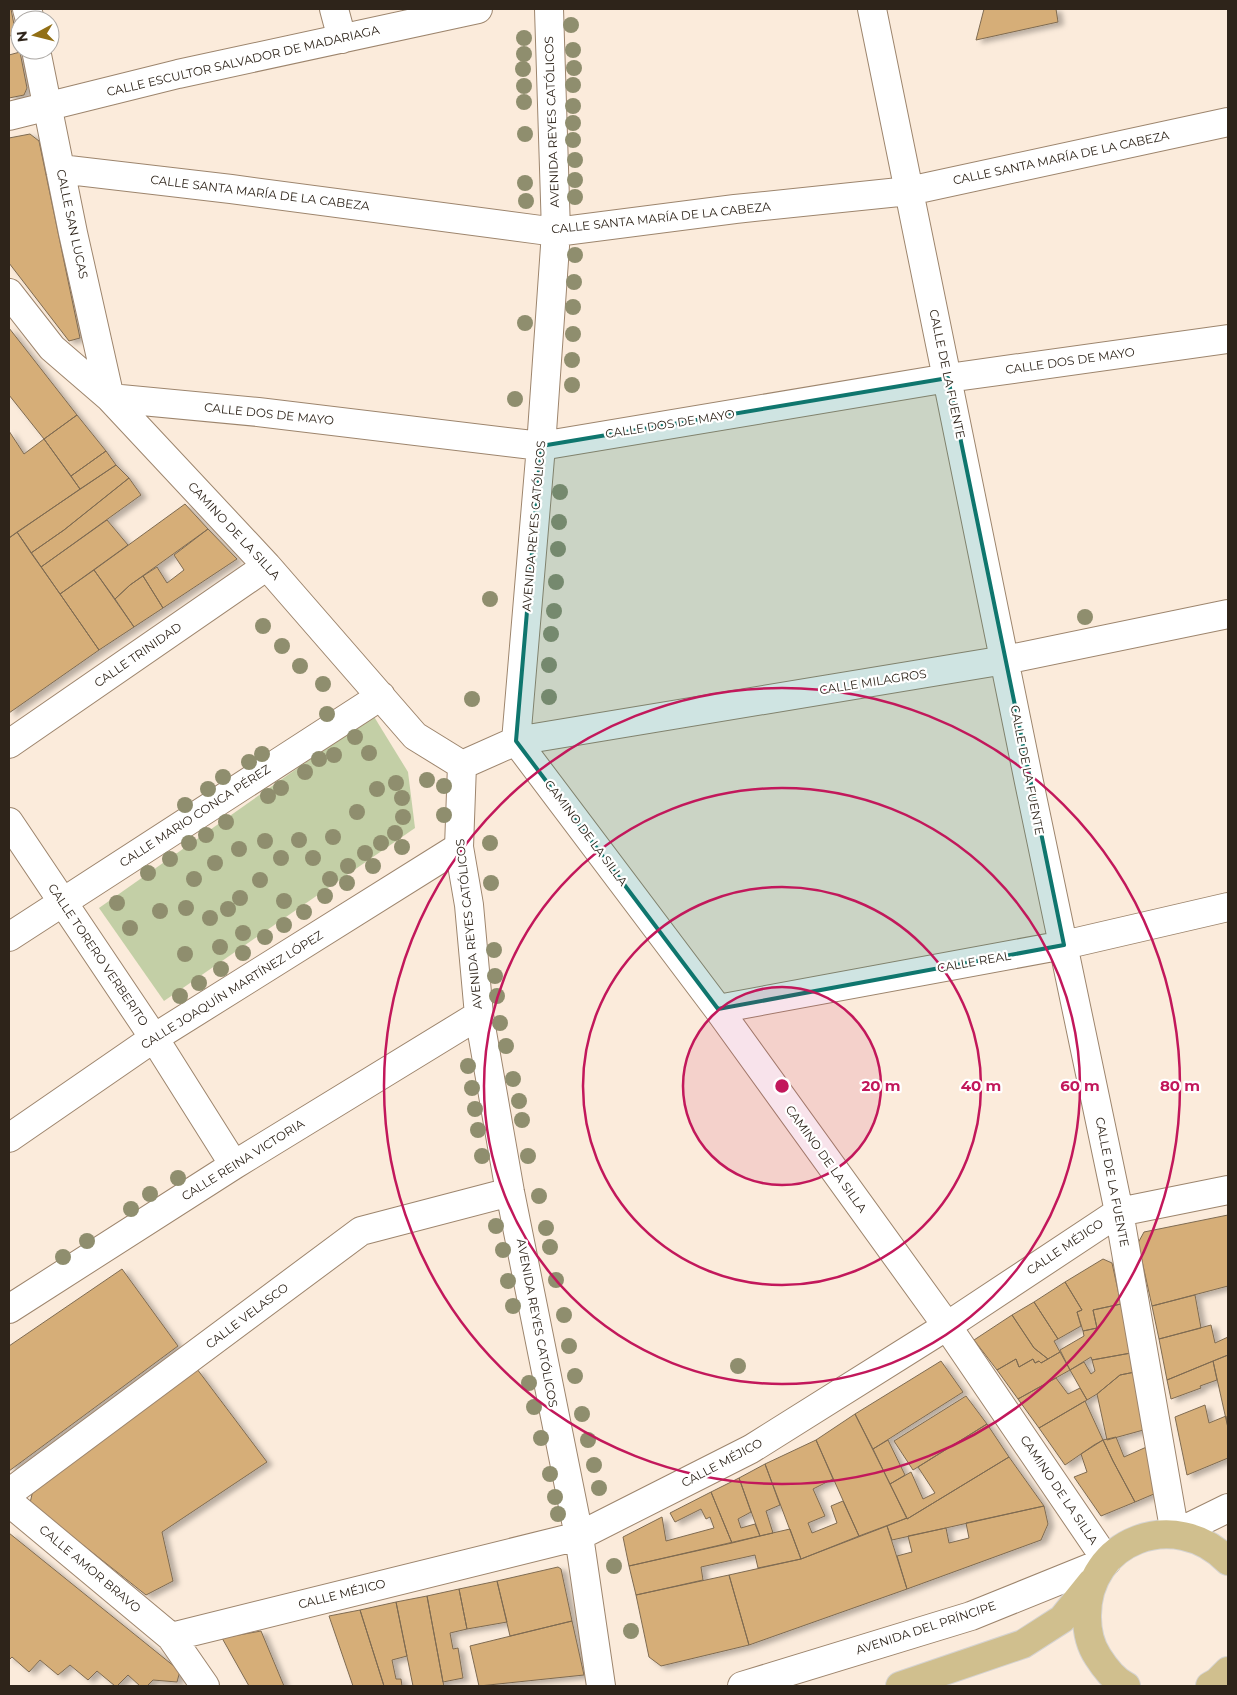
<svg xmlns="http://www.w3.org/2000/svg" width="1237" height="1695" font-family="Montserrat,sans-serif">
<defs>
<filter id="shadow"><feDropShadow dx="5.5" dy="3" stdDeviation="2.5" flood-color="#0004"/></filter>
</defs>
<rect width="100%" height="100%" fill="#fbebdb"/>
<!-- green -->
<path fill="#c3cfa6" d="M373 715 408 772 415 828 164 1001 99 908Z"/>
<!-- building -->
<path fill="#d6ae78" stroke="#7f6b51" filter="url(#shadow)" d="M9 9H11L16 35 9 36Z
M984 9H1056L1058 22 976 40Z
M20 52 27 88 24 95 9 98V55Z
M30 134 39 141 80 338 69 341 9 263V138Z
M9 328 77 415 44 439 9 395Z
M77 415 106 451 71 476 44 439Z
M9 431 24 454 44 439 80 489 9 538Z
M106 451 116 465 80 489 71 476Z
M116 465 129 478 64 530 31 553 17 532Z
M129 478 141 495 41 567 31 553 64 530Z
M185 504 208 529 130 585 115 599 94 570Z
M107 520 128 545 60 594 41 567Z
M208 529 237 559 163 608 143 576 157 567 167 583 184 570 174 555Z
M17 532 99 650 9 713V538Z
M94 570 134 627 99 650 60 594Z
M143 576 163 608 134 627 115 599 130 585Z
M1228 1215V1286L1152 1306 1138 1243 1144 1232Z
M1103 1259 1112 1263 1121 1304 1093 1310 1097 1328 1083 1331 1077 1312 1082 1310 1065 1282Z
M122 1269 178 1346 9 1471V1346Z
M1065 1282 1082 1310 1077 1312 1081 1326 1058 1339 1034 1302Z
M1195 1295 1201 1328 1159 1339 1152 1306Z
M1034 1302 1058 1339 1054 1341 1060 1352 1048 1359 1034 1348 1012 1315Z
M1121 1304 1131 1353 1092 1360 1091 1357 1070 1370 1060 1350 1084 1336 1083 1331 1097 1328 1093 1310Z
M1012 1315 1034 1348 1048 1359 1041 1363 1039 1361 1035 1363 1033 1359 1019 1367 1016 1359 997 1370 974 1340Z
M1211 1325 1215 1343 1228 1337V1355L1167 1380 1159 1339Z
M1060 1352 1070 1370 1018 1399 997 1370 1016 1359 1019 1367 1033 1359 1035 1363 1039 1361 1041 1363Z
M1131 1353 1135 1372 1120 1375 1097 1394 1087 1400 1070 1370 1084 1362 1091 1374 1095 1371 1092 1360Z
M1228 1355V1428L1213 1361Z
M941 1361 963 1392 873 1449 855 1414Z
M1213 1361 1217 1380 1200 1386 1201 1388 1171 1399 1167 1380Z
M197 1369 267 1462 162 1532 173 1581 146 1595 30 1503 33 1490Z
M1135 1372 1147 1429 1107 1440 1097 1394 1120 1375Z
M1056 1378 1068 1394 1080 1388 1087 1400 1039 1428 1018 1399Z
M966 1396 987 1424 913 1470 894 1441Z
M1085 1401 1103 1440 1094 1445 1065 1465 1039 1428Z
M1205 1405 1209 1423 1226 1416 1228 1428V1458L1187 1475 1175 1417Z
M855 1414 907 1518 859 1536 816 1440Z
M987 1424 1009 1457 907 1519 890 1484 911 1472 923 1499 935 1493 918 1467Z
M1116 1437 1124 1457 1151 1445 1161 1491 1135 1502 1113 1461 1103 1440Z
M816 1440 833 1479 813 1489 825 1516 808 1523 812 1533 837 1523 831 1506 843 1501 859 1536 801 1559 765 1464Z
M888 1440 905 1475 890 1484 873 1449Z
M1103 1440 1113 1461 1135 1502 1101 1516 1074 1477 1087 1472 1081 1454Z
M1009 1457 1044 1506 892 1540 887 1526 907 1518V1519Z
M765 1464 780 1505 766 1511 773 1533 760 1536 739 1478Z
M739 1478 751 1512 738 1519 741 1528 755 1524 760 1536 732 1543 711 1492Z
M711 1492 732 1543 629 1566 623 1537 662 1517 666 1541 714 1528 710 1517 706 1519 701 1509 675 1522 670 1513Z
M1044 1506 1048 1524 1041 1540 907 1589 897 1556 912 1552 908 1536 946 1528 949 1543 969 1538 966 1523Z
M887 1526 907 1589 749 1645 729 1575 801 1559Z
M790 1529 801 1559 758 1568 755 1555 701 1567 703 1580 636 1595 629 1566Z
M9 1533 180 1671 177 1682 153 1680 147 1686H140L128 1675 117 1686H115L97 1671 88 1680 70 1665 58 1675 40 1660 29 1672 12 1657 9 1660Z
M558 1567 561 1569 572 1621 510 1636 497 1581Z
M729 1575 749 1645 661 1666 649 1657 636 1595Z
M497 1581 507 1622 467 1629 459 1589Z
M459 1589 467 1629 450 1633 453 1649 458 1648 463 1678 443 1682 427 1596Z
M427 1596 443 1682 444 1686H413L396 1602Z
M396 1602 407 1656 392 1660 396 1679H401L402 1686H384L360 1610Z
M360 1610 384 1686H353L329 1616Z
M572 1621 584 1675 479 1686 470 1646Z
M261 1631 284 1686H249L222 1638Z"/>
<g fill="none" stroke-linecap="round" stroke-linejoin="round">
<defs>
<path id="minor" d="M27 9 30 20
M334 9 342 39
M549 9 556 232 541 446 516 741 462 765 459 847 469 905 479 1015 510 1192 579 1536 601 1686
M872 9 1029 782 1119 1212 1175 1534 1228 1508
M36 50 73 233 110 398 258 412 541 446 948 378 1228 339
M9 116 178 74 478 9
M60 169 231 189 556 232 735 209 909 191 1228 122
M9 293 52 348 110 398 267 566 415 736 462 765
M9 744 267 566
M9 822 154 1038 234 1165
M9 937 381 696
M718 1009 1064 945 1228 907
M9 1138 154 1038 459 847
M9 1309 234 1165 479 1015
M9 1493 361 1231 510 1192
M9 1502 171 1637 205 1686
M171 1637 579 1536 751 1449 947 1326 1119 1212 1228 1190
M742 1686 971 1616 1107 1561 947 1326 718 1009 516 741 1005 660 1228 614"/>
<path id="major" d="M900 1686 1023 1644 1062 1619 1091 1583
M1126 1686C1114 1680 1105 1668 1098 1657 1090 1645 1087 1631 1087 1617 1086 1540 1175 1507 1228 1561
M1210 1686 1217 1682 1228 1671"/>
</defs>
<!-- minor casing -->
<use href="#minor" stroke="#9d856d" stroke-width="30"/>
<!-- major casing -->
<use href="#major" stroke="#d5d3d1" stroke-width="30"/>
<!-- minor -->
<use href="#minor" stroke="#fff" stroke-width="28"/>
<!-- major -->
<use href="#major" stroke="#d0bf8e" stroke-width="28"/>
</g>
<!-- trees -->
<g fill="#8f8e6e">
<circle cx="571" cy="25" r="8"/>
<circle cx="524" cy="38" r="8"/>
<circle cx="573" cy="50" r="8"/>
<circle cx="524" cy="54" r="8"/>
<circle cx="574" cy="68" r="8"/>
<circle cx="523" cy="69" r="8"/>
<circle cx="573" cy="85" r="8"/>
<circle cx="524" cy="86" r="8"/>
<circle cx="524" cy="102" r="8"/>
<circle cx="573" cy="106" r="8"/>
<circle cx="573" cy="123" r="8"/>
<circle cx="525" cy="134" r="8"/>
<circle cx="573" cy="140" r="8"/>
<circle cx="575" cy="160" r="8"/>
<circle cx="575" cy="180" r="8"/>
<circle cx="525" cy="183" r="8"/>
<circle cx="575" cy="197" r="8"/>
<circle cx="526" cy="201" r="8"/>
<circle cx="575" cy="255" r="8"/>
<circle cx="574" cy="282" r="8"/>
<circle cx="573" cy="307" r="8"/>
<circle cx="525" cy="323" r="8"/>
<circle cx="573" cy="334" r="8"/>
<circle cx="572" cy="360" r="8"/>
<circle cx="572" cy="385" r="8"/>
<circle cx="515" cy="399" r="8"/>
<circle cx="560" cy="492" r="8"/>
<circle cx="559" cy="522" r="8"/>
<circle cx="558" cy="549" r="8"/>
<circle cx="556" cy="582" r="8"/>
<circle cx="490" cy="599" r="8"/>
<circle cx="554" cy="611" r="8"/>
<circle cx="1085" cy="617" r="8"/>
<circle cx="263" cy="626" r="8"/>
<circle cx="551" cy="634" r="8"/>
<circle cx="282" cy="646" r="8"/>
<circle cx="549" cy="665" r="8"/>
<circle cx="300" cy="666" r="8"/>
<circle cx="323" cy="684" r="8"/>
<circle cx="549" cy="697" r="8"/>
<circle cx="472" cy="699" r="8"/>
<circle cx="327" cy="714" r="8"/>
<circle cx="355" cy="737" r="8"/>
<circle cx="369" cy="753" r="8"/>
<circle cx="262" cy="754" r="8"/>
<circle cx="334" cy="755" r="8"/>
<circle cx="319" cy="759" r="8"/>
<circle cx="249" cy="762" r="8"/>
<circle cx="305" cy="772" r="8"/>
<circle cx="223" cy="777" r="8"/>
<circle cx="427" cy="780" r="8"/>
<circle cx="396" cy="783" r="8"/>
<circle cx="444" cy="786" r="8"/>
<circle cx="281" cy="788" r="8"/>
<circle cx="208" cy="789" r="8"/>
<circle cx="377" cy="789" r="8"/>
<circle cx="268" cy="796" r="8"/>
<circle cx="402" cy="798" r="8"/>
<circle cx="185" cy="805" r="8"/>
<circle cx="357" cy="812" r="8"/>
<circle cx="444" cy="815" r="8"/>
<circle cx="403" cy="817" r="8"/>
<circle cx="226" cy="822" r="8"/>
<circle cx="395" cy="833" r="8"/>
<circle cx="206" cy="835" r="8"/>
<circle cx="333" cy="837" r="8"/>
<circle cx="299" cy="840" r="8"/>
<circle cx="265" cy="841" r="8"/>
<circle cx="189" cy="843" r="8"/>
<circle cx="381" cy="843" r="8"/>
<circle cx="490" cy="843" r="8"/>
<circle cx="402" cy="847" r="8"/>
<circle cx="239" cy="849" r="8"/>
<circle cx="365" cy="853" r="8"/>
<circle cx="281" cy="858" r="8"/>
<circle cx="313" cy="858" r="8"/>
<circle cx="170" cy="859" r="8"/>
<circle cx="215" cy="863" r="8"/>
<circle cx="348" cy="866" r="8"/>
<circle cx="373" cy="866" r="8"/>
<circle cx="148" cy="873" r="8"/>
<circle cx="194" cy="879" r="8"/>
<circle cx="330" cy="879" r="8"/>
<circle cx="260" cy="880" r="8"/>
<circle cx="347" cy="883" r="8"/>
<circle cx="491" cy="883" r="8"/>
<circle cx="325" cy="896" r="8"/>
<circle cx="240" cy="898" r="8"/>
<circle cx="284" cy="901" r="8"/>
<circle cx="117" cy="903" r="8"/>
<circle cx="186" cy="908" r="8"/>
<circle cx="228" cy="909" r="8"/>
<circle cx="160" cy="911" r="8"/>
<circle cx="304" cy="912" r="8"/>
<circle cx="210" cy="918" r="8"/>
<circle cx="284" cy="925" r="8"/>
<circle cx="130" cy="928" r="8"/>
<circle cx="243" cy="933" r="8"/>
<circle cx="265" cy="937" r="8"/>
<circle cx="220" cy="947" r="8"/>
<circle cx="494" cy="950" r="8"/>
<circle cx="243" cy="953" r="8"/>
<circle cx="185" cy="954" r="8"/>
<circle cx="221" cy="969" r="8"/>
<circle cx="495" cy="976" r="8"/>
<circle cx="199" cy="983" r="8"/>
<circle cx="180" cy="996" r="8"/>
<circle cx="497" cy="996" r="8"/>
<circle cx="500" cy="1023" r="8"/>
<circle cx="506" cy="1046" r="8"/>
<circle cx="468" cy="1066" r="8"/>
<circle cx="513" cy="1079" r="8"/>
<circle cx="472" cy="1088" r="8"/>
<circle cx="519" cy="1101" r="8"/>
<circle cx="475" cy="1109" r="8"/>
<circle cx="522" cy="1120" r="8"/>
<circle cx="478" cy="1130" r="8"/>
<circle cx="482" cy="1156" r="8"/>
<circle cx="528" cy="1156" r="8"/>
<circle cx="178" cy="1178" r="8"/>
<circle cx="150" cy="1194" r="8"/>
<circle cx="539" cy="1196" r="8"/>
<circle cx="131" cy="1209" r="8"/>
<circle cx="496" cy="1226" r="8"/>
<circle cx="546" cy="1228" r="8"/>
<circle cx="87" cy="1241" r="8"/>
<circle cx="550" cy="1247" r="8"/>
<circle cx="503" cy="1250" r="8"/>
<circle cx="63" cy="1257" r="8"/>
<circle cx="556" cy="1280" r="8"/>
<circle cx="508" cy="1281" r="8"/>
<circle cx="513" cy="1306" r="8"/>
<circle cx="564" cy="1315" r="8"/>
<circle cx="569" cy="1346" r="8"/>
<circle cx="738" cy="1366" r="8"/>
<circle cx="575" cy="1376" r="8"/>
<circle cx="529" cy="1383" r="8"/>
<circle cx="534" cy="1407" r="8"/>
<circle cx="582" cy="1414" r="8"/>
<circle cx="541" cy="1438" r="8"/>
<circle cx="588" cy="1440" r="8"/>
<circle cx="594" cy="1465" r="8"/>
<circle cx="550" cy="1474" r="8"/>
<circle cx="599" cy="1488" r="8"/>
<circle cx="555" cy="1497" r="8"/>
<circle cx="558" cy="1514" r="8"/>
<circle cx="614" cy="1566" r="8"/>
<circle cx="631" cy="1631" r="8"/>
</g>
<!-- marked area -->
<path fill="#0f766e" fill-opacity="0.2" stroke="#0f766e" stroke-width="4" stroke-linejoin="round" d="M948 378 1064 945 718 1009 516 741 541 446Z"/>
<!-- distance rings -->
<circle cx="782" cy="1086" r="99" fill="#c2185b" fill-opacity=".12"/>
<g fill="none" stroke="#c2185b" stroke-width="2.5">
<circle cx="782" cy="1086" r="99"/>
<circle cx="782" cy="1086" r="199"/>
<circle cx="782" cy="1086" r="298"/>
<circle cx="782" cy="1086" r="398"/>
</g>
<g text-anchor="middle" stroke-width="4.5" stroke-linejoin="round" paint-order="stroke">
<!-- street labels -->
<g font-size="12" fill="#2e241a" stroke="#fff">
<text transform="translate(243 61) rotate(-13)" y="4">CALLE ESCULTOR SALVADOR DE MADARIAGA</text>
<text transform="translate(552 122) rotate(-92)" y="4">AVENIDA REYES CATÓLICOS</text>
<text transform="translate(1061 158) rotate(-12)" y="4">CALLE SANTA MARÍA DE LA CABEZA</text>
<text transform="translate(260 193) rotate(7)" y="4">CALLE SANTA MARÍA DE LA CABEZA</text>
<text transform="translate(661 218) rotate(-6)" y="4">CALLE SANTA MARÍA DE LA CABEZA</text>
<text transform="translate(72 224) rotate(78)" y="4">CALLE SAN LUCAS</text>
<text transform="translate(1070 361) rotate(-8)" y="4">CALLE DOS DE MAYO</text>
<text transform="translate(947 374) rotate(78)" y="4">CALLE DE LA FUENTE</text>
<text transform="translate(269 414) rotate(6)" y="4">CALLE DOS DE MAYO</text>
<text transform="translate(670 424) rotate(-9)" y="4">CALLE DOS DE MAYO</text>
<text transform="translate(534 526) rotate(-85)" y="4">AVENIDA REYES CATÓLICOS</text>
<text transform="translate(234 531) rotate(47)" y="4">CAMINO DE LA SILLA</text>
<text transform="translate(138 655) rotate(-35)" y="4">CALLE TRINIDAD</text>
<text transform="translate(873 682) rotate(-9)" y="4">CALLE MILAGROS</text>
<text transform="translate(1027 770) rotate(79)" y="4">CALLE DE LA FUENTE</text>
<text transform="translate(195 816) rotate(-33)" y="4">CALLE MARIO CONCA PÉREZ</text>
<text transform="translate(586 833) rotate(53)" y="4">CAMINO DE LA SILLA</text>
<text transform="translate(469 924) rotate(-96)" y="4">AVENIDA REYES CATÓLICOS</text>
<text transform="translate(98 955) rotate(56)" y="4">CALLE TORERO VERBERITO</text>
<text transform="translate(974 962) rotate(-10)" y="4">CALLE REAL</text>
<text transform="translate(232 990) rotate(-32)" y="4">CALLE JOAQUÍN MARTÍNEZ LÓPEZ</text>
<text transform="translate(826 1159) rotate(54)" y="4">CAMINO DE LA SILLA</text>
<text transform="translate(243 1160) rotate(-32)" y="4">CALLE REINA VICTORIA</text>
<text transform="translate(1112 1182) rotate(79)" y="4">CALLE DE LA FUENTE</text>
<text transform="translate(1065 1247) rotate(-34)" y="4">CALLE MÉJICO</text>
<text transform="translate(247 1316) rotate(-37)" y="4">CALLE VELASCO</text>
<text transform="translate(537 1323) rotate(79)" y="4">AVENIDA REYES CATÓLICOS</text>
<text transform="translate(722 1463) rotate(-28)" y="4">CALLE MÉJICO</text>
<text transform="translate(1059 1490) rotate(56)" y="4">CAMINO DE LA SILLA</text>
<text transform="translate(90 1569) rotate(40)" y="4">CALLE AMOR BRAVO</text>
<text transform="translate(342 1594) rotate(-14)" y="4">CALLE MÉJICO</text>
<text transform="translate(926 1628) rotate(-18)" y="4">AVENIDA DEL PRÍNCIPE</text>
</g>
</g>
<circle cx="782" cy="1086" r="8" fill="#c2185b" stroke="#fff" stroke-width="2.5"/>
<g font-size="15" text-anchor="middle" font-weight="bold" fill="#c2185b" stroke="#fff" stroke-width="4.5" stroke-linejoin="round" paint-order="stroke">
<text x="881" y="1091">20 m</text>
<text x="981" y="1091">40 m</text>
<text x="1080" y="1091">60 m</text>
<text x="1180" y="1091">80 m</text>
</g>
<!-- border -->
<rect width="1237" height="1695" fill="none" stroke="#2e241a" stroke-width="20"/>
<!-- north arrow -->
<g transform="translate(35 35) rotate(263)"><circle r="24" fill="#ffffff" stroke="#aba7a3"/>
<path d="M0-4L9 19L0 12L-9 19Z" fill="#926f15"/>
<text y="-8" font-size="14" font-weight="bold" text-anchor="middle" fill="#2e241a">N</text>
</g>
</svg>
